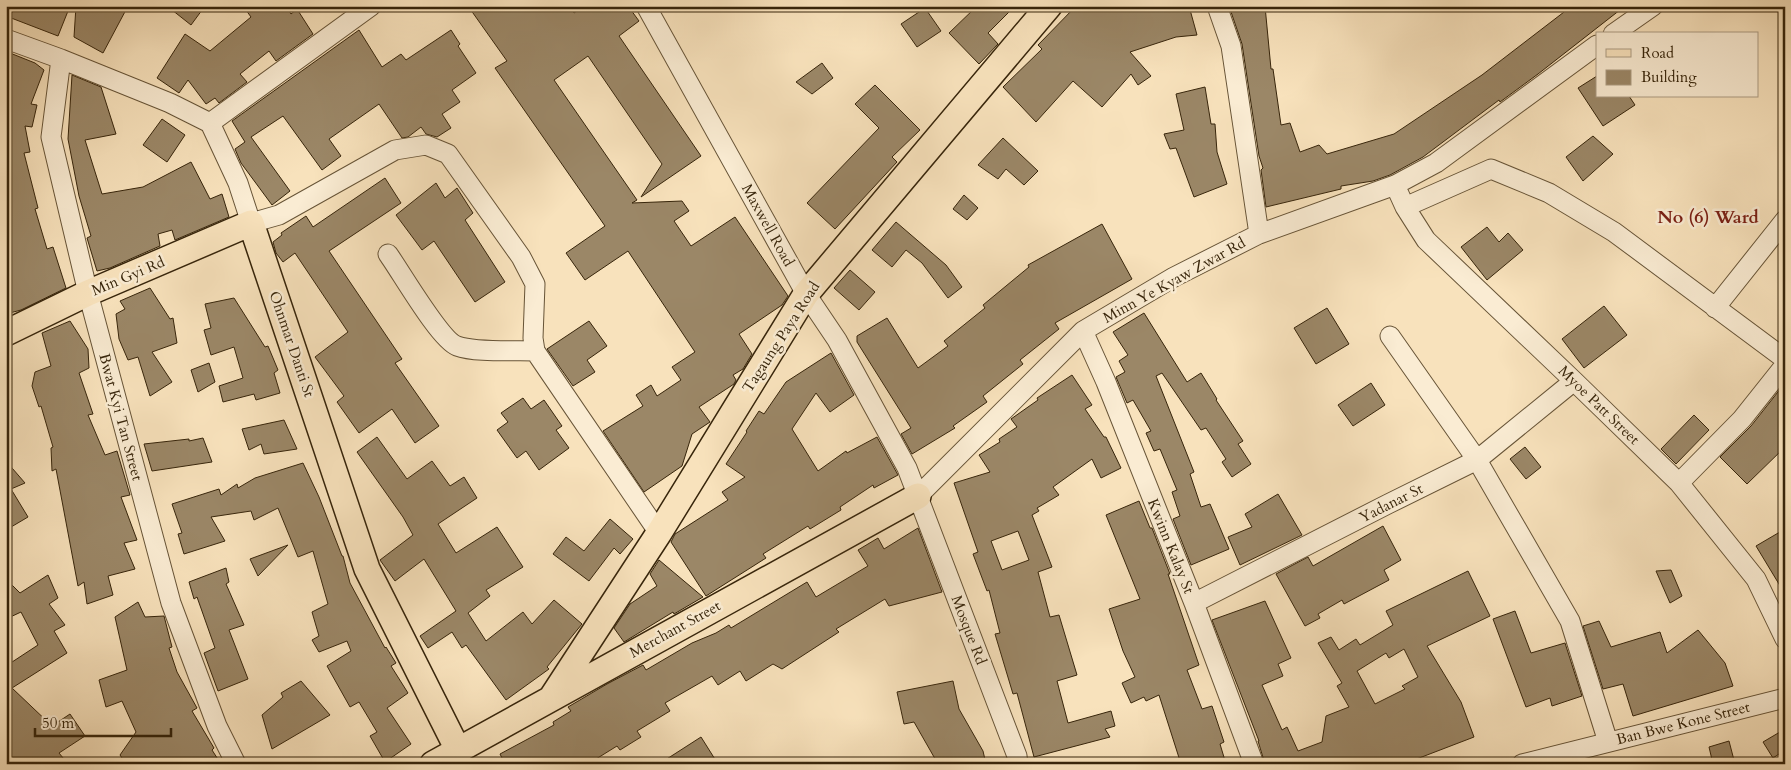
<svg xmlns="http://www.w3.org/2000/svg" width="1791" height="770" font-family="Cardo,serif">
<rect width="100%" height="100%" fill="#f8e2bc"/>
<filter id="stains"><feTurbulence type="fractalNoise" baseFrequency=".004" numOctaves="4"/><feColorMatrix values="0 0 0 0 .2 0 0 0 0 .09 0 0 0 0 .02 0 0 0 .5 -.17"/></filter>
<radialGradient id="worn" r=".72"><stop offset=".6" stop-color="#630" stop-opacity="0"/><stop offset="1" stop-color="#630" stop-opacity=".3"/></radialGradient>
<!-- building -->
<path fill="#9b8767" stroke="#37250b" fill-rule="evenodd" d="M6 6H70L58 36 6 16Z
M76 6H128L103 53 74 37Z
M167 6H205L191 25Z
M243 6H286L291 14 297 9 313 34 276 61 269 51 240 74 247 82 219 103 215 98 206 104 188 80 179 93 157 78 185 34 210 51 251 17Z
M468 6H569L574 13 584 6H628L639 21 619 36 701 156 641 197 662 164 588 56 554 80 637 200 632 203 682 201 689 211 674 221 691 246 735 217 788 296 782 305 739 334 752 354 743 369 733 375 736 380 734 384 699 407 710 422 692 434 682 466 644 492 603 431 643 406 636 395 651 385 657 396 681 380 672 367 695 352 628 251 585 280 566 253 605 226 495 68 507 61Z
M977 6H1015L988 33 998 44 979 64 949 33Z
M1076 6H1189L1197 35 1176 37 1130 52 1151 76 1138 85 1131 74 1102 107 1073 81 1036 122 1003 87 1042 49 1038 45Z
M1229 6H1265L1271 69H1273L1281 125 1290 123 1300 152 1319 145 1327 154 1394 134 1482 75 1564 12 1561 6H1625L1538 74 1500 102 1499 100 1423 157 1390 175 1373 181 1341 186V189L1266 207 1261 170 1263 168 1259 156 1242 44Z
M925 8 941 31 917 47 901 24Z
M359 30 382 67 401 54 406 60 451 30 460 44 458 46 476 73 452 90 460 102 442 114 451 128 437 137 426 134 421 127 408 137 402 138 379 104 329 139 341 156 322 170 283 116 251 137 290 191 272 205 241 163 235 149 245 142 232 121Z
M10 53 35 63 44 70 31 104 37 105 32 127 25 126 30 152 24 153 38 208 35 209 47 249 53 247 66 288 21 310 6 314V63Z
M822 63 833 78 812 94 796 82Z
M72 75 101 87 116 134 85 140 102 194 143 187 191 162 210 199 222 194 229 217 175 240 172 230 158 234 160 246 110 268 97 271 87 238 91 236 79 196 68 139Z
M1597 76V96H1629L1635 105 1603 126 1578 88Z
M875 85 920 130 892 157 897 162 835 229 807 203 879 128 855 104Z
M1205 87 1211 124H1215L1217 152 1227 184 1194 197 1176 148 1170 149 1164 134 1184 130 1176 94Z
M162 119 185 135 167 162 143 145Z
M1593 136 1613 154 1583 181 1566 157Z
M1003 138 1038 171 1024 185 1006 169 998 179 978 165Z
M385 178 401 203 329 251 402 359 395 363 439 426 415 443 392 409 359 433 337 402 344 396 315 357 348 332 295 253 283 262 276 253 273 242 282 235 281 233 306 216 313 227Z
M436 183 445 198 457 188 473 213 465 220 505 282 475 302 434 241 422 250 396 215Z
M964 195 978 208 967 220 953 209Z
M896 222 946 265 962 287 948 298 922 263 906 250 892 267 872 250Z
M1102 224 1132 279 1055 323 1059 329 1020 360 1023 364 983 396 987 402 953 426 955 428 912 454 901 434 911 428 857 342V336L887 318 918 368 948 346 944 341 985 308 983 305 1029 267 1028 265Z
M1487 227 1499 242 1508 233 1523 250 1487 280 1461 247Z
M850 270 875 292 859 310 834 288Z
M150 288 170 319 173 318 177 343 152 352 172 382 150 396 138 357 128 360 119 339 116 314 125 309 120 301Z
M234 298 265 347 268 346 278 370 274 373 280 393 256 400 254 394 223 402 219 386 243 378 234 347 211 355 204 330 211 328 205 304Z
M1604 306 1627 335 1584 368 1562 339Z
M1327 308 1349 344 1316 364 1294 328Z
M1144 313 1187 382 1201 373 1217 399 1216 400 1243 441 1238 444 1251 464 1232 477 1222 462 1226 459 1206 428 1201 430 1162 373 1156 376 1194 472 1190 474 1201 507 1210 504 1229 549 1191 565 1173 519 1180 516 1172 492 1177 490 1160 449 1154 451 1146 433 1151 431 1133 400 1127 403 1116 377 1125 372 1119 361 1128 355 1113 332Z
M70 321 88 349 89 368 79 373 93 414 88 415 105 455 117 451 130 495 121 497 137 540 124 543 135 569 108 576 113 595 87 604 84 582 78 586 56 469 52 471 51 448 53 447 41 406 39 407 32 386 35 372 51 366 42 333Z
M589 321 607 346 587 360 595 372 573 386 547 349Z
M831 353 854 395 830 412 816 393 792 429 818 471 846 451 847 453 877 437 898 475 874 488 873 485 840 507 841 510 810 529 808 526 763 554 766 558 706 596 671 542 675 534 728 500 722 492 745 477 726 464 747 432 746 431 759 411 764 414 786 382Z
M209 363 215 382 198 392 191 370Z
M1072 375 1092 405 1085 409 1104 437H1106L1121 468 1101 478 1092 459 1053 487 1059 495 1037 508 1039 511 1032 515 1052 567 1038 572 1050 617 1059 615 1077 675 1057 681 1068 723 1111 711 1115 726 1105 729 1110 737 1034 757 1017 693 1013 694 995 634 1000 633 989 590 987 591 973 554 978 552 954 483 990 472 979 455 1000 442 999 439 1017 427 1011 419 1038 400 1037 398ZM1018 531 1029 560 1002 570 991 541Z
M1371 383 1385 405 1353 426 1338 405Z
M1785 383V447L1747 484 1720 457 1751 426Z
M523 398 531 409 544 400 562 426 556 430 569 448 539 470 526 451 517 458 497 430 508 422 501 413Z
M1694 415 1709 430 1676 464 1661 449Z
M284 420 297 449 264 454 261 444 249 450 242 429Z
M377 437 407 479 432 461 450 486 464 477 477 498 438 524 456 553 497 527 523 567 486 590 490 596 468 613 486 641 523 612 532 624 554 600 582 624 547 667 549 669 506 700 466 645 462 648 452 632 428 648 420 636 456 611 424 559 395 581 380 560 413 535 403 517 357 452Z
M203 438 212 462 152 471 144 444 189 439V441Z
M1525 447 1541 467 1526 479 1510 459Z
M6 461 25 483 11 489 28 517 6 530Z
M303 463 319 497 342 556H343L350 583 385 648 386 647 396 663 391 666 408 693 387 708 411 744 385 762 370 736 377 732 359 702 350 707 327 666 351 651 347 641 319 652 312 640 319 636 312 612 328 604 313 551 298 557 278 508 254 520 251 511 211 517 225 541 184 554 178 534 182 533 172 504 219 489 221 495 237 484 238 488 255 478Z
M1278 494 1302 535 1240 565 1228 537 1252 527 1245 514Z
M1139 501 1150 528H1152L1170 574H1168L1199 665 1187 670 1202 709 1212 706 1224 742 1220 744 1226 764H1181L1159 695 1146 701 1144 697 1131 703 1122 683 1135 677 1123 651 1109 609 1140 599 1106 515Z
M610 519 633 539 620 554 614 548 589 581 553 554 566 537 584 551Z
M1383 526 1401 560 1384 570 1389 580 1344 604 1342 600 1318 614 1320 618 1305 626 1276 574 1308 557 1313 566Z
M918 528 942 592 889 606 885 599 836 629 839 632 782 669 773 664 746 681 740 671 718 685 712 676 665 703 670 711 637 731 641 737 620 750 617 746 588 764H505L500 754 554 725 553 722 571 711 568 707 607 684 643 665 646 670 692 643 716 633 729 625 731 628 807 582 816 597 868 566 858 550 878 538 884 549Z
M1785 529V594L1756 546Z
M288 545 258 576 250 559Z
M659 560 703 597 674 614 673 612 624 642 614 628 630 604 657 586 650 574Z
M226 568 229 582 226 584 244 625 229 630 248 679 218 691 204 653 215 648 197 597 194 599 189 582Z
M1671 570 1682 596 1670 603 1656 571Z
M1468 571 1490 616 1427 646 1461 702 1474 737 1414 760 1416 764H1265L1258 741H1259L1212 620 1265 601 1291 658 1278 664 1283 676 1262 685 1282 730 1287 727 1298 751 1322 742 1326 716 1349 707 1337 686 1342 683 1318 643 1331 637 1339 650 1356 639 1360 645 1393 625 1386 611ZM1404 649 1418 677 1402 686 1405 689 1375 704 1357 671 1386 653 1389 658Z
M48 575 58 598 49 604 65 625 54 631 67 653 12 688 52 726 70 714 85 736 59 753 68 764H11L6 754V666L38 645 21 612 6 619V579L20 593Z
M138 602 145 617 164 616 172 647 169 648 177 672 197 708 192 711 214 748 212 750 221 764H126L120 755 136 732 122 701 106 707 99 680 127 670 115 617Z
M1515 611 1531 653 1565 643 1582 696 1552 706 1550 698 1526 707 1493 619Z
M1599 621 1611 647 1660 632 1667 653 1698 630 1725 663 1733 686 1633 716 1623 684 1603 689 1583 626Z
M301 681 330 715 272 749 262 715 283 697 281 693Z
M953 681 959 709 983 751 986 764H938L914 722 904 724 897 692Z
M1785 729V750L1773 758 1763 742Z
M701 737 718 764H659Z
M1729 741 1735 764H1713L1709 747Z"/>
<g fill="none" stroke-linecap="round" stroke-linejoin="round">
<defs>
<path id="minor" d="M646 6 806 294 837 340 907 468 1017 756 1018 764
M1217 6 1231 46 1259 234
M1613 34 1653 6
M6 39 61 59 170 103 210 123 238 183 251 223 279 215 395 150 426 145 448 154 521 257 535 284 533 338 535 351 659 533
M61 59 51 137 88 293 171 603 217 726 236 764
M210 123 371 6
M1395 185 1405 207 1426 240 1574 381 1679 483 1756 579 1785 639
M1405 207 1491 169 1549 193 1614 232 1785 359
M388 254C401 272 440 340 457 346 476 353 514 350 535 351
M1715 308 1785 220
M1083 331 1106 382 1194 603 1254 764
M1390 336 1477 460 1570 621 1608 742
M1679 483 1742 419 1785 365
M918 496 1083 331 1174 277 1259 234 1395 185 1436 163 1597 45
M1194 603 1388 504 1477 460 1574 381
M1522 764 1785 698"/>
<path id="major" d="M6 333 88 293 251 223 367 569 458 750
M552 697 659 533 806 294 1049 6
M433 764 918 496"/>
</defs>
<!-- minor casing -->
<use href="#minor" stroke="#675437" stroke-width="21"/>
<!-- major casing -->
<use href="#major" stroke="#37250b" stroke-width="28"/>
<!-- minor -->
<use href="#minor" stroke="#faecd3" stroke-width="19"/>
<!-- major -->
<use href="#major" stroke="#f8e2bc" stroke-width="25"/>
</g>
<g text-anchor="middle" stroke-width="5" stroke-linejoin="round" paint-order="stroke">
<!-- street labels -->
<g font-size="15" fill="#37250b" stroke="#faecd3">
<text transform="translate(768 225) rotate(61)" y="5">Maxwell Road</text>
<text transform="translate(128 276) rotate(-23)" y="5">Min Gyi Rd</text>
<text transform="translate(1174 280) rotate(-29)" y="5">Minn Ye Kyaw Zwar Rd</text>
<text transform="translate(781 337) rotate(-57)" y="5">Tagaung Paya Road</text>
<text transform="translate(292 344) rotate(71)" y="5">Ohnmar Danti St</text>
<text transform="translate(1599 405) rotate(44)" y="5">Myoe Patt Street</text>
<text transform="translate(121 417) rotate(75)" y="5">Bwat Kyi Tan Street</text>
<text transform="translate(1391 503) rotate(-27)" y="5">Yadanar St</text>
<text transform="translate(1171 546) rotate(68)" y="5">Kwinn Kalay St</text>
<text transform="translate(675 629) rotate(-29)" y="5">Merchant Street</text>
<text transform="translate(969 630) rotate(69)" y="5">Mosque Rd</text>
<text transform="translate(1683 723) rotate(-14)" y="5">Ban Bwe Kone Street</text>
</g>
<!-- quarter labels -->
<g font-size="18" font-weight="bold" fill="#7a1f14" stroke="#faecd3">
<text x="1708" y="223">No (6) Ward</text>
</g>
</g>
<!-- margin -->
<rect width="1791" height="770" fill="none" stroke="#f8e2bc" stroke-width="25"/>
<rect x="8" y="8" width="1776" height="755" fill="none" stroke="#37250b" stroke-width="2.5"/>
<rect x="12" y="12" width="1766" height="745" fill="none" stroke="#37250b"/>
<!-- legend -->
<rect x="1596" y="32" width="162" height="65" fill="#faecd3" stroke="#ac9c83"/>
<rect x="1606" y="49" width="25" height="8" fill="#f8e2bc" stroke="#ac9c83"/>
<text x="1641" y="58" font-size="15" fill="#37250b">Road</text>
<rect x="1606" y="70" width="25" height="15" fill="#9b8767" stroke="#ac9c83"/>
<text x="1641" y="82" font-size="15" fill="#37250b">Building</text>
<!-- scale -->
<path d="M35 728v8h136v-8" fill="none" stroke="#37250b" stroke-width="2.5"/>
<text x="42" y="728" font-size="15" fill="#37250b" stroke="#faecd3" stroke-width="4" paint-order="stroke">50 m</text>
<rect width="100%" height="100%" filter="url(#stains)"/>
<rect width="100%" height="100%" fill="url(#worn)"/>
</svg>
